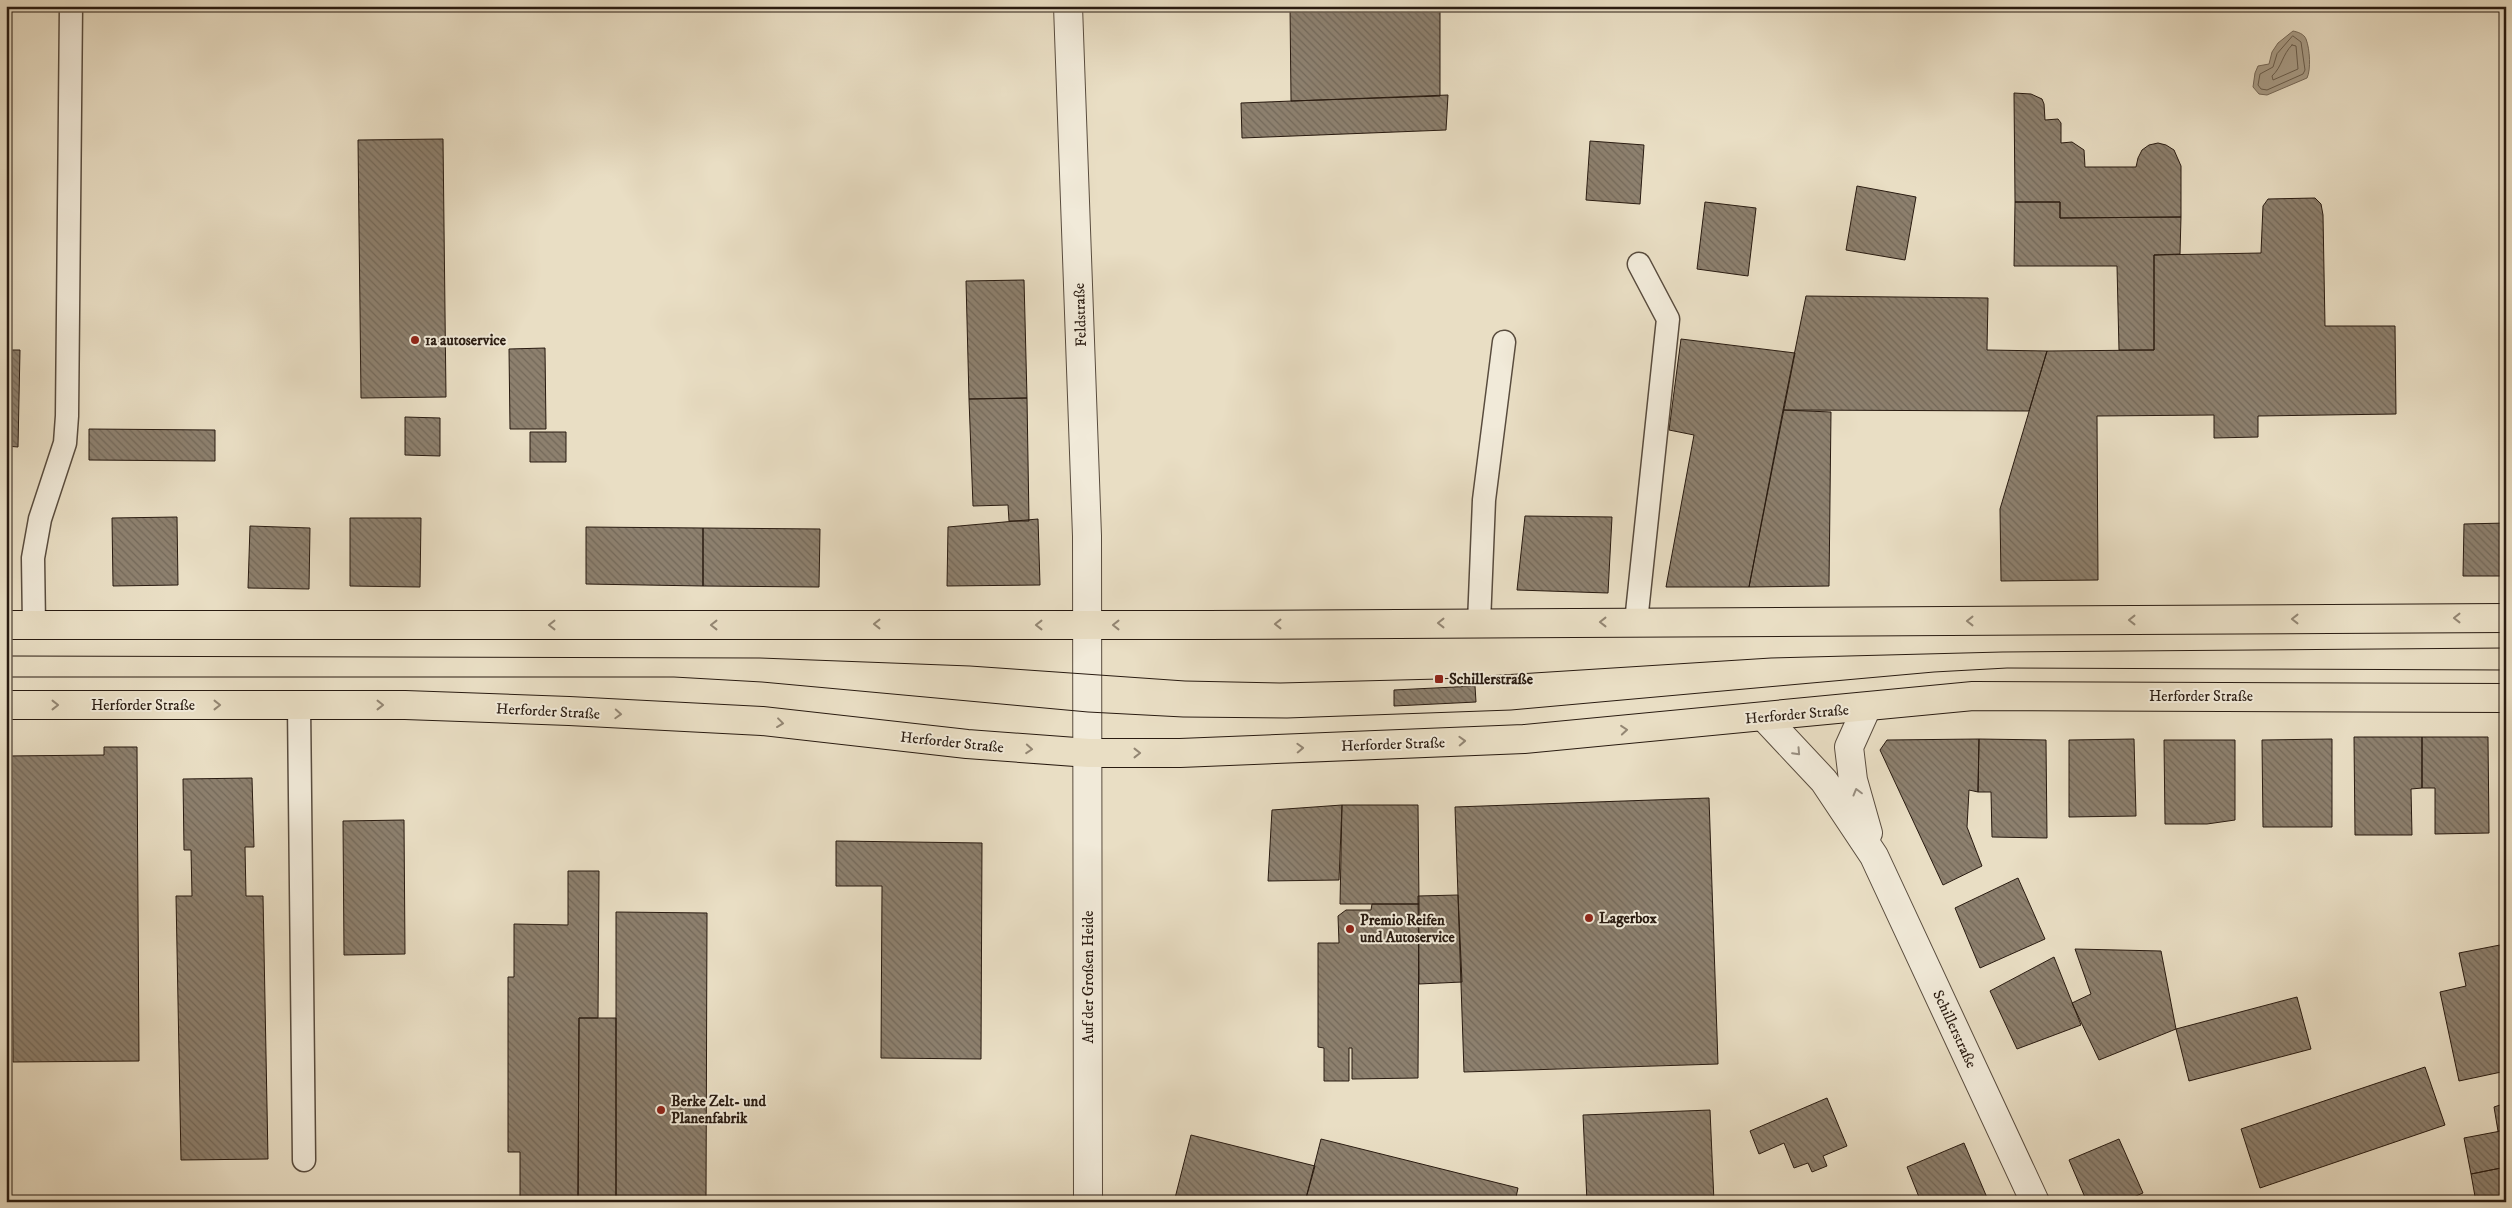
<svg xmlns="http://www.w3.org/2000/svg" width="2512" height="1208" font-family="'IM FELL DW Pica',serif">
<defs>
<pattern id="building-back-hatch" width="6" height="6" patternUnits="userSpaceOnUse" patternTransform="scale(1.25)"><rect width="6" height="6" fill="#8d806e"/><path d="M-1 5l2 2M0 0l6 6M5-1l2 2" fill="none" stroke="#736859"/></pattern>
</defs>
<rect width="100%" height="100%" fill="#e9dec4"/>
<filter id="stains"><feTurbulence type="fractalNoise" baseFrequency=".004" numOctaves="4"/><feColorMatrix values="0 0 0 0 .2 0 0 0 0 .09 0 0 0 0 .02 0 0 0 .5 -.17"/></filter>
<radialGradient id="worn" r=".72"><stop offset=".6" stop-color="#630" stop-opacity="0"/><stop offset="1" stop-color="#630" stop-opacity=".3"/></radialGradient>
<!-- water -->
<path fill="#a89c87" stroke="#756858" d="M2293 31C2298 32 2304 34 2306 39 2310 49 2311 70 2307 78L2267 95 2259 94 2253 87 2255 73 2258 66 2269 64 2272 52 2278 43Z"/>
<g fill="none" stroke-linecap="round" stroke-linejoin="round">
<!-- shore -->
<path stroke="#685c4c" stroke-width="1" d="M2293 36 2301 42 2305 70 2303 74 2267 90 2261 89 2258 85 2260 74 2273 67 2277 54Z
M2292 45 2296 46 2298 69 2273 80 2272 76C2282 67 2282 55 2292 45Z"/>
</g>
<!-- building -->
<path fill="url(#building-back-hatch)" stroke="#291b11" d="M1290 6H1440V96L1291 101Z
M2014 93 2031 94 2042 99 2044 104 2045 120 2058 119 2061 123V143L2072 142 2084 150 2085 167H2136L2138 158 2142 150 2149 145 2158 143 2166 145 2174 150 2181 166V217L2060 218V202H2015Z
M1448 95 1446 130 1242 138 1241 103Z
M443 139 446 397 361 398 358 140Z
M1590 141 1644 145 1640 204 1586 200Z
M1857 186 1916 197 1905 260 1846 250Z
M2315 198 2321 204 2323 215 2325 326H2395L2396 414 2258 416V437L2214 438V415L2097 416 2098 580 2001 581 2000 509 2047 351 2154 350V255L2261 253 2263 206 2268 199Z
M1705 202 1756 208 1748 276 1697 269Z
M2015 202H2060V218L2181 217 2180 254 2154 255V350H2119L2117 266H2014Z
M1024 280 1027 398 969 399 966 281Z
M1806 296 1988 298 1987 350 2047 351 2029 411 1783 410Z
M1681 339 1795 353 1749 587H1666L1694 435 1669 430Z
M545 348 546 429H510L509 349Z
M6 350H20L18 447 6 446Z
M1027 398 1029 521H1009L1008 505 973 506 969 399Z
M1783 410 1831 412 1829 586 1749 587Z
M405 417 440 418V456L405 455Z
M89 429 215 430V461L89 460Z
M530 432H566V462H530Z
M1525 516 1612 517 1608 593 1517 590Z
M177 517 178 585 113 586 112 518Z
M350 518H421L420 587 350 586Z
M1038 519 1040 585 947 586 948 527Z
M2506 523V576H2463L2464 524Z
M250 526 310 528 309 589 248 588Z
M586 527 703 528V586L586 584Z
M703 528 820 529 819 587 703 586Z
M1475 686 1476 702 1394 706V690Z
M2354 737H2422V788L2411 789 2412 835H2355Z
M2422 737H2488L2489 833 2435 834V788H2422Z
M1979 739 1978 792 1969 790 1967 827 1982 866 1943 885 1880 750 1887 740Z
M1979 739 2046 740 2047 838 1992 837 1991 792H1978Z
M2134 739 2136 816 2069 817V740Z
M2332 739V827H2263L2262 740Z
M2164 740H2235V820L2207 824H2165Z
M104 747H137L139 1061 13 1062 11 800H6V756L104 755Z
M252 778 254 847H245L246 896H263L268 1159 181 1160 176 896H192L191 850H184L183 779Z
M1709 798 1718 1064 1464 1072 1455 807Z
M1342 805 1339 880 1268 881 1272 810Z
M1342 805H1418L1419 904H1340Z
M404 820 405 954 344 955 343 821Z
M836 841 982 843 981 1059 881 1058 882 886H836Z
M568 871H599L598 1018H579L578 1202H520V1152H508V977H514V924L568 925Z
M2018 878 2045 939 1980 968 1955 908Z
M1458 895 1462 982 1419 984 1418 896Z
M1372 904H1419L1418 1078 1352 1079V1048H1349V1081H1324V1048L1318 1047V943H1339L1338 916 1346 910H1371Z
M616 912 707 913 706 1202H616Z
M2500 945 2506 973V1071L2459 1081 2440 992 2466 986 2459 953Z
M2075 949 2161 951 2176 1029 2099 1060 2072 1003 2091 994Z
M2054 957 2081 1025 2017 1049 1990 991Z
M2297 997 2311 1049 2189 1081 2176 1029Z
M579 1018H616V1202H578Z
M2425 1067 2445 1125 2260 1188 2241 1129Z
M1827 1098 1847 1146 1823 1156 1827 1166 1812 1172 1808 1163 1794 1168 1784 1143 1759 1154 1750 1131Z
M2506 1103V1130L2498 1131 2494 1107Z
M1710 1110 1714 1202H1587L1583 1115Z
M2506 1130V1167L2471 1174 2464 1138Z
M1191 1135 1315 1166 1305 1202H1174Z
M1321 1139 1518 1188 1515 1202H1305Z
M2119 1139 2143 1193 2122 1202H2087L2069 1160Z
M1964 1143 1988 1200 1983 1202H1921L1907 1167Z
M2506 1167V1202H2476L2471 1174Z"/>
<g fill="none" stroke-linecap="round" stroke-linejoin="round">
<defs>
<path id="service" d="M1636 622 1668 319 1639 264
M1479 623 1484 500 1504 342
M34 625 33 558 40 519 65 443 67 416 71 6
M299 705 304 1160"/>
<path id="minor" d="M1068 6 1087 536 1088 1202
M1867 707 1849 747 1853 780 1868 833
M1764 717 1824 781 1874 856 2035 1202"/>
<path id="primary" d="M6 625H1207L2506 618
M6 705H405L569 711 762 721 967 744 1089 753H1180L1524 739 1973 696 2506 698"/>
</defs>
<!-- service casing -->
<use href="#service" stroke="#594c3e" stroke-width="25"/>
<!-- minor casing -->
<use href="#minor" stroke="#594c3e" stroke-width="30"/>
<!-- primary casing -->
<use href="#primary" stroke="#291b11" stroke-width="30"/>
<!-- service -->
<use href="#service" stroke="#f1ead9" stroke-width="22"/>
<!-- minor -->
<use href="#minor" stroke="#f1ead9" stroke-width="28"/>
<!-- primary -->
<use href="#primary" stroke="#e9dec4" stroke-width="28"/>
<!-- tram -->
<path stroke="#291b11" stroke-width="1" d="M6 656 760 658 970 666 1185 681 1280 683 1439 679 1771 658 2002 652 2506 648
M6 677H674L762 682 1088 712 1183 717 1287 718 1511 710 1934 672 2007 668 2506 670"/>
</g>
<!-- one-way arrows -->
<defs><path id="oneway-chevron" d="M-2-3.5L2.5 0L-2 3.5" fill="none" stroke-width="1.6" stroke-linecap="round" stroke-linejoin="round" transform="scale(1.25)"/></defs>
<g stroke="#938673">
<use href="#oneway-chevron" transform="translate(2457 618) rotate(180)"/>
<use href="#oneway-chevron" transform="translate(2295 619) rotate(180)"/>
<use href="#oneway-chevron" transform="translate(2132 620) rotate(180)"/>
<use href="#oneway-chevron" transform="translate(1970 621) rotate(180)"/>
<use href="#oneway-chevron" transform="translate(1603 622) rotate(180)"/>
<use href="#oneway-chevron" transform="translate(1441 623) rotate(180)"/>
<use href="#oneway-chevron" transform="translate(877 624) rotate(180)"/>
<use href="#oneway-chevron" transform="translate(1278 624) rotate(180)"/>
<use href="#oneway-chevron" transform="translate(552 625) rotate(-180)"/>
<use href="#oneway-chevron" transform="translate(714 625) rotate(180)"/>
<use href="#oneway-chevron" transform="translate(1039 625) rotate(-180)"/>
<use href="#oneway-chevron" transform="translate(1116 625) rotate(180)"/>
<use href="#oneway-chevron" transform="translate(55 705)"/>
<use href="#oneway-chevron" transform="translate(217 705)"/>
<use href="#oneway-chevron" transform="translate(380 705)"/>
<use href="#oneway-chevron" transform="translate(618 714) rotate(3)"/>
<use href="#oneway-chevron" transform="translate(780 723) rotate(7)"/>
<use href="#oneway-chevron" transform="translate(1624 730) rotate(-5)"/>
<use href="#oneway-chevron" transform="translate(1462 741) rotate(-2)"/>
<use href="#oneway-chevron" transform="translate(1300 748) rotate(-2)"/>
<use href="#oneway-chevron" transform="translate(1029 749) rotate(4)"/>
<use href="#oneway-chevron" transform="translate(1137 753)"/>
</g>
<g stroke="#978d7f">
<use href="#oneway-chevron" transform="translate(1797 752) rotate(47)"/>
<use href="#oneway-chevron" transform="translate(1857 792) rotate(-105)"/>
</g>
<!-- markers -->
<g fill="#8f2418" stroke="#f1ead9" stroke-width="2">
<circle cx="415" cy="340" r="5"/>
<rect x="1434" y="674" width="10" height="10" rx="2.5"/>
<circle cx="1589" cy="918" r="5"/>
<circle cx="1350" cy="929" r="5"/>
<circle cx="661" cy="1110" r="5"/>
</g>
<g text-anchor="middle" stroke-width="4" stroke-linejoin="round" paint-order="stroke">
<!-- street labels -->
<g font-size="15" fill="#291b11" stroke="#f1ead9">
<text transform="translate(1080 315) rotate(-92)" y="5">Feldstraße</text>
<text x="2201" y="701">Herforder Straße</text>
<text x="143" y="710">Herforder Straße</text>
<text transform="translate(548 711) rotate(3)" y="5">Herforder Straße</text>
<text transform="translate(1797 714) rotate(-5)" y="5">Herforder Straße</text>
<text transform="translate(952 742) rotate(6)" y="5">Herforder Straße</text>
<text transform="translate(1393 744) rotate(-2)" y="5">Herforder Straße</text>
<text transform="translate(1088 977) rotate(-90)" y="5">Auf der Großen Heide</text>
<text transform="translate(1955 1029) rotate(65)" y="5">Schillerstraße</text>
</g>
<!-- poi labels -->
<g font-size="15" font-weight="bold" fill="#291b11" stroke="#f1ead9" text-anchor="start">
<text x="425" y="345">1a autoservice</text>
<text x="1449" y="684">Schillerstraße</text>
<text x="1599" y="923">Lagerbox</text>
<text x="1360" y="925">Premio Reifen<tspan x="1360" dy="17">und Autoservice</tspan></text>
<text x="671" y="1106">Berke Zelt- und<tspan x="671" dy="17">Planenfabrik</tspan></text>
</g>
</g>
<!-- margin -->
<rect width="2512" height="1208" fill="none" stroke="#e9dec4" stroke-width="25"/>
<rect x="8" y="8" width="2497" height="1193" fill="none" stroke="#291b11" stroke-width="2.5"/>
<rect x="12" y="12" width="2487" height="1183" fill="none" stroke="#291b11"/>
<rect width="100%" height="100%" filter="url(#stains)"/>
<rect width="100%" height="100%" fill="url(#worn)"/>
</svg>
